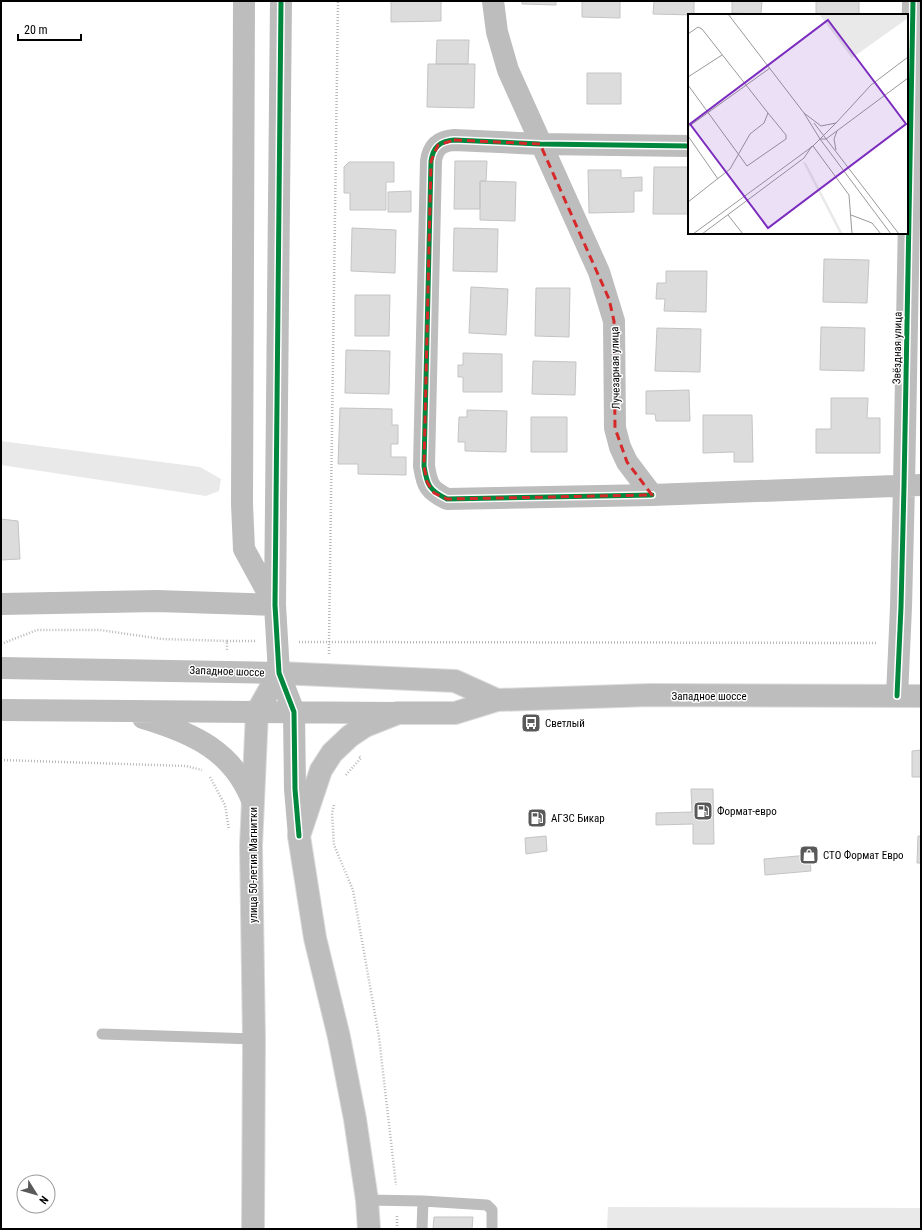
<svg xmlns="http://www.w3.org/2000/svg" width="922" height="1230" font-family="'Roboto Condensed',sans-serif">
<rect width="100%" height="100%" fill="#fff"/>
<!-- green -->
<path fill="#e9e9e9" d="M1 441 200 467 221 479 219 491 206 496 1 465Z
M608 1207 921 1208V1229H607Z"/>
<!-- building -->
<path fill="#dcdcdc" stroke="#c4c4c4" d="M391 1H441V21L391 22Z
M522 1H556V5L522 4Z
M582 1H628H620V18L582 17Z
M654 1H694V15L653 14Z
M732 1H762L761 14 732 13Z
M816 1H859V15H816Z
M437 40H469L468 64H436Z
M428 64H475L474 108 427 107Z
M587 73H621V104H587Z
M455 161H487L486 181H480V209H454Z
M349 162H394V182H386V210H350V193H344V167Z
M654 167H689V214H653Z
M588 170H621V178L642 177V191H634V212L589 213Z
M480 181 516 182 515 221 480 220Z
M411 191V212H388V192Z
M352 228 396 230 395 273 351 271Z
M454 228 498 229 497 272 453 271Z
M824 259 869 260 867 303 823 302Z
M666 271H707L706 312 664 311 665 299H656L657 283H666Z
M471 287 508 289 506 335 469 333Z
M536 288H570L569 337 535 336Z
M355 295H390L389 336H355Z
M821 327 865 328 864 371 820 370Z
M657 328 701 329 700 372 655 371Z
M346 350 390 351 389 394 345 393Z
M463 353 502 354V392H463V377H458V365H463Z
M533 361 576 362 575 395 532 394Z
M689 390 690 421H656L655 414H646V391Z
M831 398H868L867 418H880V453H816V429H831Z
M340 408 392 409V425H398V444H391V457H406V475L358 474V464H338Z
M467 410 507 411 506 452 465 451V442H458L459 417H467Z
M703 415H752L753 462H734V452L703 453Z
M531 417H567V452H531Z
M1 519 18 521 20 559 1 560Z
M921 750V777H912V751Z
M691 789H713L714 844H693V824L656 825V813L692 812Z
M546 836 547 851 526 854 525 838Z
M918 836H921V863H917Z
M809 855 811 871 765 875 764 859Z
M434 1217H473L472 1229H433Z"/>
<g fill="none" stroke-linecap="round" stroke-linejoin="round">
<defs>
<path id="primary" d="M253 1229 254 1039 251 846 257 712 279 673 455 681 497 700
M369 1229 367 1200 355 1119 339 1037 315 938 299 836 321 770 332 753 350 736 365 726 398 713H455L497 700 650 695 921 696"/>
</defs>
<!-- primary casing -->
<use href="#primary" stroke="#dbdbdb" stroke-width="24"/>
<!-- path -->
<path stroke="#b8b8b8" stroke-width="2.5" stroke-dasharray="1 2" stroke-linecap="butt" d="M227 641H256
M299 642H329L338 1
M1 644 37 630H100L162 639 227 641V651
M329 654V642L878 643
M1 760 186 766 202 770
M346 775 361 758 359 756
M210 777 225 805 229 830
M334 805 332 813 334 845 353 890 379 1037 396 1185
M397 1229V1215"/>
<!-- service -->
<path stroke="#bdbdbd" stroke-width="11" d="M102 1034 254 1039
M367 1200 423 1201 487 1205 492 1210V1229
M422 1229 423 1201"/>
<!-- minor -->
<path stroke="#bdbdbd" stroke-width="22" d="M244 1 242 504 244 549 274 604
M281 1 275 605 279 673 294 712 295 789 299 836
M493 1 497 32 508 70 599 272 614 321 615 428 620 447 627 462 652 495 921 485
M652 495 447 499C429 490 427 485 424 466L431 161C433 147 440 141 454 140L540 144 689 146
M1 604 157 601 275 605
M1 668 279 673
M897 696 901 607 904 486 913 1
M1 710 398 713
M143 718C193 733 234 751 253 803"/>
<!-- primary -->
<use href="#primary" stroke="#bdbdbd" stroke-width="22"/>
<defs>
<path id="cycleway" d="M281 1 275 605 279 673 294 712 295 789 299 836
M652 495 447 499C429 490 427 485 424 466L431 161C433 147 440 141 454 140L540 144 689 146
M897 696 901 607 904 486 913 1"/>
</defs>
<!-- cycleway casing -->
<use href="#cycleway" stroke="#fff" stroke-width="8"/>
<!-- cycleway -->
<use href="#cycleway" stroke="#00873e" stroke-width="5"/>
</g>
<!-- marked area -->
<path fill="none" stroke="#d62828" stroke-width="3" stroke-dasharray="8 5" stroke-linejoin="round" d="M454 140 540 144 609 299 614 321 615 428 627 462 652 495 447 499 434 493 427 482 424 466 431 161 438 145Z"/>
<!-- icons -->
<defs>
<symbol id="bus-square" viewBox="-11 -11 22 22"><rect x="-9" y="-9" width="18" height="18" rx="4" fill="#595959" stroke="#fff"/><path d="M-5-6H5V4H4V6H2V4H-2V6H-4V4H-5ZM-3.5-4V0h7V-4ZM-3.5 1.2v1.5H-2V1.2ZM2 1.2v1.5H3.5V1.2Z" fill="#fff"/></symbol>
<symbol id="fuel-square" viewBox="-11 -11 22 22"><rect x="-9" y="-9" width="18" height="18" rx="4" fill="#595959" stroke="#fff"/><path d="M-5.5-6h7V0h2V4h1.3V-2.5L3-4.5l.8-.8L6-3V5H2.5V1h-1V6h-7ZM-4.2-4.7v3.2H.2V-4.7Z" fill="#fff"/></symbol>
<symbol id="shop-square" viewBox="-11 -11 22 22"><rect x="-9" y="-9" width="18" height="18" rx="4" fill="#595959" stroke="#fff"/><path d="M-5-2.5h2.3a2.7 3.5 0 0 1 5.4 0H5L5.5 6h-11ZM-1.5-2.5h3a1.5 2.3 0 0 0-3 0Z" fill="#fff"/></symbol>
</defs>
<g fill-rule="evenodd">
<use href="#bus-square" x="520" y="712" width="22" height="22"/>
<use href="#fuel-square" x="692" y="800" width="22" height="22"/>
<use href="#fuel-square" x="526" y="807" width="22" height="22"/>
<use href="#shop-square" x="798" y="844" width="22" height="22"/>
</g>
<g text-anchor="middle" stroke-width="3" stroke-linejoin="round" paint-order="stroke">
<!-- street labels -->
<g font-size="11" fill="#000" stroke="#fff">
<text transform="translate(897 348) rotate(-89)" y="4">Звёздная улица</text>
<text transform="translate(615 368) rotate(-91)" y="4">Лучезарная улица</text>
<text transform="translate(227 671) rotate(2)" y="4">Западное шоссе</text>
<text x="709" y="700">Западное шоссе</text>
<text transform="translate(253 865) rotate(-90)" y="4">улица 50-летия Магнитки</text>
</g>
<!-- poi labels -->
<g font-size="11" fill="#000" stroke="#fff" text-anchor="start">
<text x="545" y="727">Светлый</text>
<text x="717" y="815">Формат-евро</text>
<text x="551" y="822">АГЗС Бикар</text>
<text x="823" y="859">СТО Формат Евро</text>
</g>
</g>
<!-- overview -->
<g transform="translate(688 14)">
<rect width="220" height="220" fill="#fff"/>
<path d="M131 0H220V4L164 44ZM115 148 118 149 155 220H152Z" fill="#e9e9e9"/>
<path fill="none" stroke="#999" stroke-width="1" d="M40 0 116 99 133 112 148 109 183 71 220 43M0 20 10 13 14 15 80 99 76 109 62 120 42 155 0 188M0 63 34 41M0 71 59 152 98 125V121L80 99M116 99 132 125H138L220 64M126 109 211 220M0 113 82 54M0 122 30 165M132 125 203 220M125 132 161 181 164 220M148 136 146 125 149 117M40 201 55 220M163 201 184 209 193 220M5 220 125 132 148 109M14 220 116 144 124 132"/>
<path fill="#7b2cbf" fill-opacity="0.15" stroke="#7b2cbf" stroke-width="2" d="M140 6 218 110 80 214 2 110Z"/>
<rect width="220" height="220" fill="none" stroke="#000" stroke-width="2"/>
</g>
<!-- border -->
<rect width="922" height="1230" fill="none" stroke="#000000" stroke-width="4"/>
<!-- north arrow -->
<g transform="translate(36 1194) rotate(127)"><circle r="19" fill="#ffffff" stroke="#999999"/>
<path d="M0-3L7 15L0 10L-7 15Z" fill="#595959"/>
<text y="-6" font-size="11" font-weight="bold" text-anchor="middle" fill="#000000">N</text>
</g>
<!-- scale -->
<path d="M18 34v6h63v-6" fill="none" stroke="#000000" stroke-width="2"/>
<text x="24" y="34" font-size="12" fill="#000000" stroke="#ffffff" stroke-width="3" paint-order="stroke">20 m</text>
</svg>
